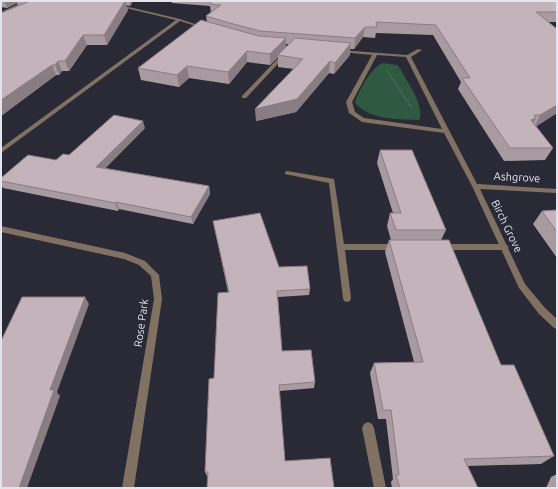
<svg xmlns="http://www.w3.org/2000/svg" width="558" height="489" font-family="Ubuntu,sans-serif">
<rect width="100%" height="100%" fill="#292a36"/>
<!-- green -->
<path fill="#305942" d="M383 63 397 65 400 68C407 83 423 101 420 119L417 120C397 119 370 120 355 103 358 92 372 66 383 63Z"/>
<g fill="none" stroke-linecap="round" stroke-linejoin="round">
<!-- path -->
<path stroke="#6f707b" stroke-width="1.5" stroke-dasharray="1 1.5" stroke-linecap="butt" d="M387 71 412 108"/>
<!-- lane -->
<path fill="#817162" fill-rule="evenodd" d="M283 53 287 54 246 98H242V96Z
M287 171 334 179 344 244H396L400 247 396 250H345L351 298 350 301 347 302 344 301 343 298 329 183 285 174V172Z
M441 244H505L509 247 505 250H441L437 247Z
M368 422 372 424 374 428 386 488H374L362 428 364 424Z"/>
<!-- street -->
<path fill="#817162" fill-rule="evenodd" d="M25 1H30L1 14V12Z
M96 1H103L180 19 207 28 205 29 180 21 1 153V148L176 20Z
M418 49 422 50 411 57 477 184 557 189V193L480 189 525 284 545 308 557 319V329L554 328 539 314 519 288 472 186 444 133 362 122 349 113 346 102 372 55 341 52H339V50L407 55ZM377 55 406 57 442 129 364 118 355 112 352 102Z
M1 226 125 253 145 261 159 275 162 299 134 488H122L154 299 151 276 139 265 124 259 1 232Z"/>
</g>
<!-- wall -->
<path fill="#a99aa1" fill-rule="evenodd" d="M1 1H133L130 6 126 5 128 10 107 45H87L69 71H62L59 75H56L1 116V13L18 6 17 3 7 8 1 7Z
M171 1H557V22H549L557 113 536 126 553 148 545 160 504 161 458 89 461 82 433 35 376 33 375 38 363 37 354 49H350V55L334 74 329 73 296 112 256 121 294 69 278 67V57L270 65 247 62 229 84 189 78 179 87 141 80 138 68 207 22 206 16 211 13 210 6 172 3ZM286 44H289L286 47Z
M145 128 105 168 209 186 210 194 193 224 119 209 118 211 3 188 1 185V178L56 160Z
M380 150 446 230 441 240 501 365 554 456 541 464 468 466 478 488H392L391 482 393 479 386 419H378L370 373 374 363 414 362 385 252 389 240H391L387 226 390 213H393L377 163Z
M557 210V258L533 224 542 211Z
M213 221 310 289 309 295 278 297 282 351 315 382 314 388 280 391 208 476H207L205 472 214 378 228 292Z
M557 474V488H546L551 477Z"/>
<!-- shaded-wall -->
<path fill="#897d83" d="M4 1H16L17 3 7 8Z
M125 1 128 10 107 45 104 35Z
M129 1H133L130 6Z
M365 27 363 37 354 49 355 38Z
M83 35 87 45 69 71 65 61Z
M286 38V49L278 55V57L270 65V54Z
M351 43 350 55 334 74 335 63Z
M247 51V62L229 84 228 72Z
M58 61 62 71 59 75 55 65Z
M330 61 329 73 296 112 256 121 255 109Z
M52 65 56 75 1 116V100Z
M187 66 189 78 179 87 177 75Z
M557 105V113L534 128 540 115Z
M536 118 529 130 531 120Z
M143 121 145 128 99 175 96 167Z
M209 186 210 194 193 224 191 217Z
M116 202 119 209 118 211 115 203Z
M85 297 89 304 57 392 60 396 27 488H19L50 390Z"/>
<!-- building -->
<path fill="#c4b3bb" stroke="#897d83" d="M30 1H125L104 35H83L65 61H58L55 65H52L1 100V13Z
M212 1H557V12H536L557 29V105L540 115H534L536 118 531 120 553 148H510L462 78H470L436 25 376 22 377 27H365L355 38 260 31 226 22 206 16 221 5 210 4Z
M201 20 259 36 286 38 270 54 247 51 228 72 187 66 177 75 138 68Z
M295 38 351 43 335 63 330 61 297 99 255 109 303 59 278 55Z
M114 115 143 121 96 167 209 186 191 217 116 202 115 203 1 181V178L28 155 56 160 63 154 69 155Z
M380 150H412L446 230H396L390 213H401Z
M557 210V232L542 211Z
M260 213 279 267 307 266 310 289 277 291 282 351 311 350 315 382 279 385 285 461 330 458 334 488H207L208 472H205L209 379 214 378 218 293 229 292 213 221Z
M389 240H449L501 365H514L554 456 464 459 478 488H400L396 475H399L391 410H383L374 363 423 362Z
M22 297H85L50 390H54L19 488H1V341Z"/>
<g text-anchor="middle" stroke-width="4" stroke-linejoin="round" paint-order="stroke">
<!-- street labels -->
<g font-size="11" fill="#e3e4ec" stroke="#292a36">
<text transform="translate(517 177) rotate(3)" y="4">Ashgrove</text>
<text transform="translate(507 226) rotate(64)" y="4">Birch Grove</text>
<text transform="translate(141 323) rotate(-82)" y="4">Rose Park</text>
</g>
</g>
<!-- border -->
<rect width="558" height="489" fill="none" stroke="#e3e4ec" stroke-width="4"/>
</svg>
